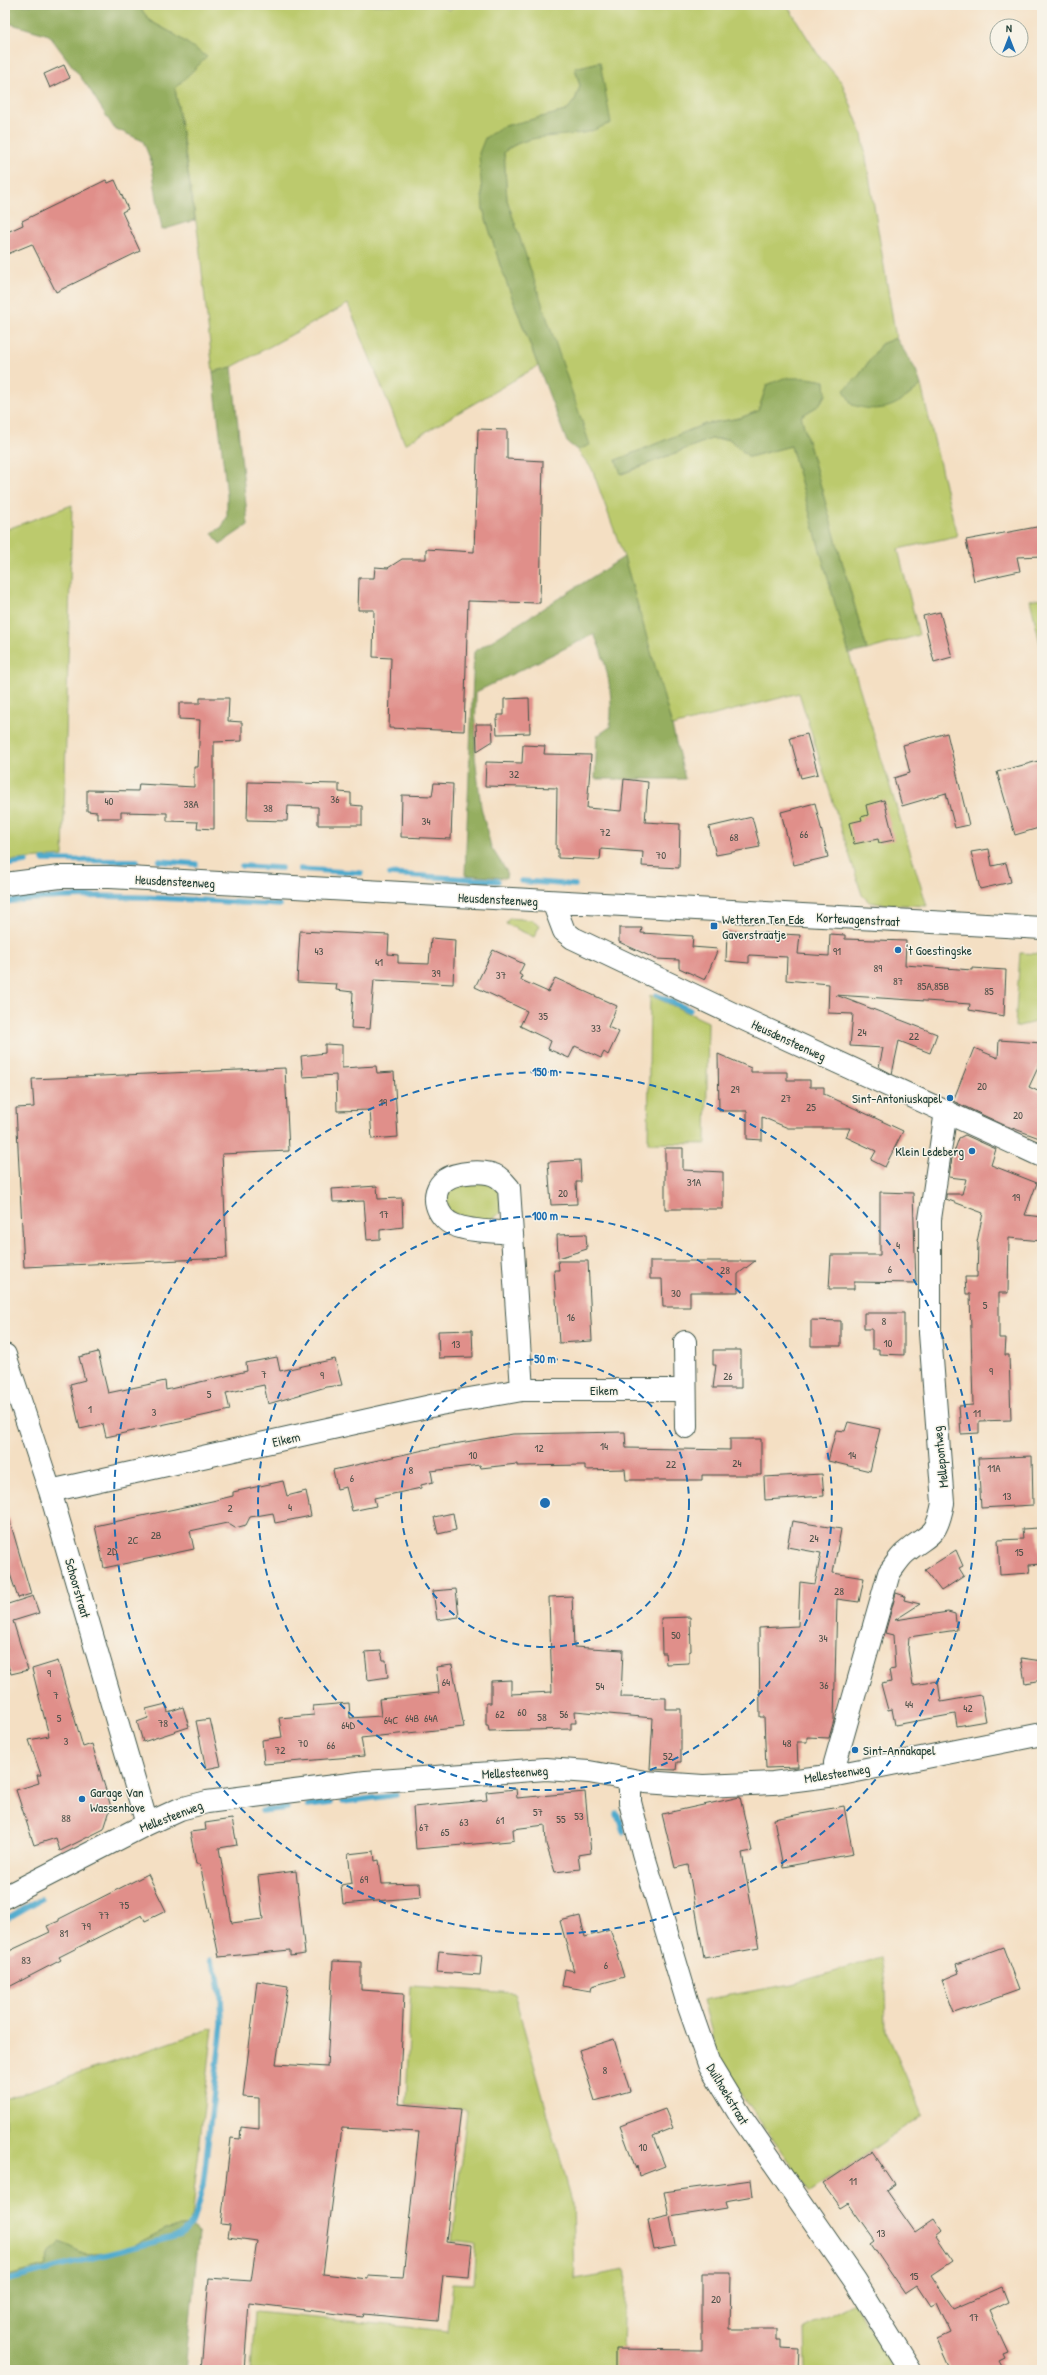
<svg xmlns="http://www.w3.org/2000/svg" width="1047" height="2375" font-family="'Patrick Hand',sans-serif">
<rect width="100%" height="100%" fill="#f7f3e8"/>
<filter id="ink" filterUnits="userSpaceOnUse"><feTurbulence type="fractalNoise" baseFrequency=".025" numOctaves="2"/><feDisplacementMap in="SourceGraphic" scale="8" xChannelSelector="R" yChannelSelector="G"/><feConvolveMatrix kernelMatrix="1 2 1 2 8 2 1 2 1" color-interpolation-filters="sRGB"/></filter>
<filter id="wash" filterUnits="userSpaceOnUse"><feTurbulence type="fractalNoise" baseFrequency=".012" numOctaves="4" result="noise"/><feDisplacementMap in="SourceGraphic" scale="16" xChannelSelector="R" yChannelSelector="G"/><feGaussianBlur stdDeviation="0.9" result="paint"/><feColorMatrix in="noise" values="0 0 0 0 0 0 0 0 0 0 0 0 0 0 0 0 0 1.4 0 .05"/><feComposite in="paint" operator="in"/></filter>
<g filter="url(#wash)">
<rect width="100%" height="100%" fill="#f4dfc3"/>
<!-- green -->
<path fill="#bcca6d" stroke="#6e8450" d="M138 5H441L449 10 457 5H787L817 53 842 83 862 134 896 338 881 344 858 377 907 397 921 385 957 536 898 549 919 635 867 650 801 416 818 406 826 395 824 381C804 377 787 377 767 385L758 411 740 418 705 424 616 460 622 474 711 439H729L749 457 791 446 849 654 927 906 881 904 869 902 862 895 799 693 672 726 624 557 592 469 577 450 589 445 507 200 504 152C526 134 561 135 588 132L600 62 575 68 580 86 575 100 566 111 501 127 483 209 501 268 538 366 405 444 348 304 232 367 213 372 198 235 175 88 174 34 150 21Z
M72 505 63 856 5 861V530Z
M1042 598V652L1030 600Z
M509 918 532 920 540 925 534 937 506 924Z
M1020 953 1042 954V1018L1035 1022 1015 1027Z
M650 995 708 1022 706 1144 648 1143Z
M485 1181 499 1190C499 1196 502 1203 501 1209 497 1228 458 1218 448 1210L446 1193 451 1186Z
M880 1958 885 1988 886 2031 923 2115 810 2192 731 2080 719 2059 703 2000 792 1984Z
M411 1986 514 1993 572 2201 574 2279 626 2270 622 2370H251L255 2312 448 2331 453 2283 473 2284 476 2243 452 2240 467 2110 406 2104Z
M213 2028 190 2226 166 2229 122 2251 87 2255 60 2242 50 2253 45 2266 5 2277V2099Z
M854 2303 894 2370H806L805 2328Z"/>
<!-- forest -->
<path fill="#95ae60" stroke="#5a764a" d="M5 5H138L150 21 174 34 207 57 175 88 195 220 162 230 151 161 143 141 114 128 88 87 49 35 5 22Z
M600 62 611 123C603 126 595 130 588 132 560 138 526 133 504 152L507 200 590 445 577 450 567 442 501 268 483 209 479 153 485 138 501 127 566 111 575 100 580 86 575 68Z
M896 338 916 370 921 385C896 407 884 414 852 405L844 390 858 377 881 344Z
M232 367 248 525 220 544 212 533 222 527 227 517V495L213 372Z
M784 378H807L825 381 826 394 818 406 801 416 867 650 849 654 791 446 749 457 729 439H711L621 474 616 460 705 424 740 418 758 411 767 385Z
M624 557 672 726 685 779H595L597 736 610 727C614 695 607 663 594 634L476 692 475 756 481 807 491 847 507 872 506 878 465 875 474 652Z
M190 2226 199 2234 185 2370H5V2277L45 2266 50 2253 60 2242 87 2255 122 2251 166 2229Z"/>
<g fill="none" stroke-linecap="round" stroke-linejoin="round">
<!-- stream -->
<path stroke="#50aacd" stroke-width="5.5" d="M43 860 137 861
M159 861 196 864
M5 865 26 862
M242 866 281 868
M300 869 361 873
M390 874 498 881
M521 881 575 885
M5 902C96 890 188 900 279 905
M656 995 690 1010
M343 1802 396 1795
M308 1806 331 1803
M262 1811 287 1808
M617 1813 623 1832
M6 1919 41 1899
M5 2281 181 2235 192 2224 203 2185 222 2024 221 1995 218 1977 210 1960"/>
</g>
<g id="blocks">
<!-- building -->
<path fill="#e08f8a" fill-rule="evenodd" d="M64 65 70 78 50 88 44 74Z
M106 180 108 183 115 180 128 209 122 212 140 251 56 292 32 244 5 255V233L23 225 22 221Z
M478 429 507 430V459L543 461 540 603 468 601 464 731 389 728 391 658 373 657 374 610H358L359 578H374L375 567 388 568 402 559H426V549L474 552Z
M1042 526V556L1017 557 1020 571 974 581 966 540Z
M940 612 952 657 934 662 923 616Z
M200 698H229L228 721 242 722V741L214 742V829L197 828 198 822 167 821V813L121 812V818H97V812L87 811V790L138 791 139 784 194 787V767H198L200 720 179 719V703H200Z
M529 698 530 733 497 734 496 719H498V715H504V699Z
M476 724H492L493 741 477 751Z
M947 733 969 825 955 828 946 793 902 806 894 778 910 773 903 745Z
M807 734 818 774 801 778 790 738Z
M523 745 545 746 544 754 591 755 587 808 621 811 624 779 648 782 645 822 680 824 679 868 642 866 643 852 601 849 600 860 558 858V849H556L557 788 485 786 486 762 522 763Z
M1042 760V827L1015 835 997 772Z
M248 782 339 784V792L351 793V805L362 806V825H318V807L288 806 287 821 247 820Z
M434 783 453 784 451 839 401 837 402 795 432 796Z
M884 800 894 840 879 843 878 839 854 844 849 823 862 820 861 817 868 815 866 805Z
M815 803 828 857 794 865 781 812Z
M752 817 760 847 716 855 709 827Z
M989 849 992 866 1006 863 1011 882 980 889 971 852Z
M619 928H642L641 933 693 936 692 947 718 949 705 980 679 968V960L656 959 619 942Z
M300 931 389 935 388 954 398 955V963L429 964 431 938 455 940 453 984 374 980 370 1029 351 1028 353 992 336 990 337 984 297 982Z
M727 931 800 935 798 954 829 956 830 934 845 935V939L906 941 905 965 972 970V968L1006 970 1004 1016 969 1010 970 1004 836 995 937 1034 930 1053 899 1041 892 1074 879 1067 883 1048 850 1046 853 1014 828 1013 829 984 786 980 787 957 749 955V963L726 961Z
M493 950 524 964 519 974 522 976 521 980 548 992 555 978 617 1006 608 1027 619 1032 608 1055 604 1052 601 1058 575 1046 569 1058 548 1049 551 1041 520 1026 527 1011 475 987Z
M999 1040 1042 1043V1059L1029 1087 1042 1093V1139L1004 1125 953 1101 974 1048 998 1058Z
M325 1044 342 1045V1068L376 1066 377 1073 394 1072 398 1137 372 1139 370 1110 337 1111 336 1075 303 1077 301 1056 325 1053Z
M718 1054 751 1068V1072H787V1080H810V1087H824V1094L903 1131 885 1167 871 1160 876 1151 846 1137 850 1128H788L762 1117V1140L747 1139V1111H719Z
M285 1068 289 1151 222 1154 227 1258 24 1267 16 1108 34 1107 32 1079Z
M965 1135 996 1149 991 1165 1037 1183 1025 1215 1042 1217V1241L1009 1238 1008 1293H999V1338H1006L1005 1355H1009L1011 1420 979 1421V1433L961 1434 959 1406 973 1405 970 1294H966L965 1277H977L978 1243 977 1242 983 1213 946 1199V1194H962L966 1179 949 1177 952 1158 959 1138Z
M665 1148H683V1170L723 1172V1209H665Z
M580 1160 581 1182H576L577 1204 551 1205 548 1162Z
M377 1186 378 1199 402 1198 403 1227 380 1230V1239L367 1240 364 1201 333 1202 332 1189Z
M880 1192 913 1193 916 1283 854 1282V1289H829L831 1255H880Z
M586 1234 587 1249 558 1258 557 1235Z
M558 1261H588L592 1341 559 1343 554 1270H559Z
M650 1261H755L738 1274V1292H690V1307H663L662 1279H650Z
M864 1313H904V1355L879 1354V1349H872V1329H864Z
M811 1320 841 1321V1346H811Z
M472 1330 473 1357 439 1358 438 1331Z
M713 1350H741V1388H713L716 1365H713Z
M98 1352 108 1393 165 1381 166 1390 247 1371 246 1363 277 1357 280 1371 335 1359 342 1385 326 1387 268 1404 264 1385 226 1393 230 1410 106 1437 103 1424 80 1429 70 1384 85 1380 79 1357Z
M848 1422 880 1429 870 1471 828 1461 836 1430 845 1431Z
M625 1432 626 1448 730 1450V1439H761V1475H702V1480H626L625 1469 585 1470V1465L517 1466V1464L481 1468 480 1465 431 1471 433 1482 421 1485V1488L374 1498 376 1506 352 1511 346 1487 337 1489 333 1470 442 1446 513 1434Z
M1032 1456 1033 1505 981 1508 978 1458Z
M822 1474 824 1496 765 1500 764 1477Z
M283 1481 287 1496 306 1491 311 1516 275 1523 273 1513 250 1517 246 1525 235 1528 227 1523 190 1531 194 1549 104 1568 95 1526 212 1501 233 1496V1492Z
M453 1513 456 1530 438 1534 434 1517Z
M5 1518H9L31 1594 18 1598 9 1571 5 1572Z
M792 1521 841 1529 833 1573 864 1578 859 1602 837 1599 834 1720 829 1738 807 1737V1742H797L798 1767 766 1768 764 1717H760L759 1628 798 1626 800 1582 815 1584 821 1553 787 1547Z
M1038 1528 1041 1564 1029 1565 1030 1573 1000 1575 998 1540 1023 1539 1022 1529Z
M956 1550 963 1566 959 1568 964 1576 941 1591 925 1570Z
M456 1589 459 1617 437 1620 433 1591Z
M896 1593 905 1596 904 1600 920 1604 895 1620 948 1612 955 1614 957 1630 909 1637 908 1650 913 1685 938 1681 941 1702 981 1695 986 1721 957 1726 955 1714 895 1725 892 1709 888 1710 881 1684 891 1682 889 1670 895 1669 893 1635 885 1633Z
M33 1596 39 1613 13 1621 28 1670 11 1674 5 1657V1605Z
M572 1596 574 1647 623 1650 621 1697 666 1698V1709H681V1762H677L676 1770 650 1769 653 1718 575 1711 576 1723H571V1729L489 1731 488 1725H486V1703H491V1681L511 1680V1694L552 1692 549 1597Z
M690 1617 691 1651 689 1652V1663L666 1664 665 1653H662L661 1618Z
M381 1651 383 1660H386L388 1677 368 1680 365 1652Z
M1021 1658 1042 1661V1680L1025 1683Z
M58 1661 83 1747 92 1744 111 1807 104 1829 60 1851 56 1838 34 1845 16 1790 39 1783 37 1775H41L29 1740 49 1736 32 1669Z
M452 1665 464 1727 361 1738 364 1756 264 1764 262 1740 282 1737 279 1718 314 1715 313 1706 349 1703 350 1718 381 1716 379 1699 439 1693 436 1667Z
M166 1704 168 1712 183 1707 189 1727 143 1742 137 1722 148 1718 146 1709Z
M210 1719 221 1766 206 1769 196 1721Z
M516 1789 517 1798 585 1792 591 1853 578 1855 580 1869 555 1872 546 1844 545 1825 513 1829 514 1840 510 1841 416 1849 413 1807 487 1800 486 1792Z
M740 1797 752 1851 742 1853 759 1948 704 1958 688 1865 675 1868 662 1814Z
M844 1806 853 1854 783 1867 774 1819Z
M232 1819 237 1845 219 1848 232 1923 263 1919 258 1876 296 1871 305 1954 290 1956V1950L219 1957 200 1864H196L190 1832 206 1830 205 1823Z
M374 1851 375 1861 379 1860 382 1884 420 1883 421 1897 343 1904 341 1885 352 1883 348 1854Z
M148 1874 166 1911 145 1921 142 1915 59 1957 61 1960 5 1989V1953L50 1932 47 1926 59 1921V1919Z
M580 1916 585 1937 610 1930 619 1953 617 1954 624 1977 592 1986 591 1991 562 1986 565 1969 574 1971 560 1921Z
M1003 1947 1019 1990 954 2013 942 1980 959 1973 956 1964Z
M439 1951 482 1955 480 1975 437 1972Z
M333 1961 361 1962V1990L404 1993 399 2104 461 2109 446 2242 472 2245 469 2277 443 2275 438 2321 364 2314 363 2317 249 2303 244 2370H201L209 2278 251 2281 257 2241 228 2237 230 2225 221 2224 231 2138 240 2139 241 2127 259 2129V2098L243 2097 257 1981 288 1986 276 2064 327 2067ZM342 2128 419 2132 403 2278 368 2276V2279L323 2274Z
M614 2039 630 2091 595 2101 579 2050Z
M665 2109 673 2128 653 2136 665 2166 639 2176 637 2166 636 2169 620 2126Z
M872 2151 895 2185 886 2191 915 2232 934 2219 942 2231 936 2236 953 2261 932 2275 954 2308 1002 2287 1008 2302 989 2311 1008 2352 1003 2354 1005 2358 999 2361 1004 2370H951L937 2339 950 2333 936 2302 930 2306 917 2286 905 2294 871 2244 875 2241 848 2203 840 2208 823 2184Z
M751 2180 753 2196 725 2201 727 2208 670 2217 675 2246 654 2250 648 2220 669 2215 664 2192Z
M702 2273H731L730 2329H776V2340H781V2349L799 2350 798 2370H615V2349L702 2350Z"/>
</g>
</g>
<g filter="url(#ink)">
<use href="#blocks" fill-opacity="0" stroke="#3f5549" stroke-width="1"/>
<g fill="none" stroke-linecap="round" stroke-linejoin="round">
<defs>
<path id="minor" d="M5 884 60 877H110L1042 928
M553 902 564 931 573 938 748 1021 1042 1156
M512 1233C494 1231 471 1232 454 1225 437 1218 428 1193 445 1180 456 1172 486 1169 498 1177 502 1180 506 1184 509 1188L522 1390
M685 1342 686 1427
M5 1355 50 1491 147 1824
M50 1491 440 1404 522 1390H685
M836 1775 835 1763 889 1573C894 1567 899 1558 905 1553 929 1532 936 1540 943 1503L930 1333V1219L946 1111
M630 1780V1802L643 1853 688 2004 709 2064 740 2115 855 2281 910 2370
M5 1897 147 1824 180 1809 207 1802 366 1782 546 1769 589 1772 645 1782 703 1786 773 1783 836 1775 1042 1734"/>
</defs>
<!-- minor casing -->
<use href="#minor" stroke="#3f5549" stroke-width="24"/>
<!-- minor -->
<use href="#minor" stroke="#fff" stroke-width="22"/>
</g>
</g>
<!-- distance rings -->
<g fill="none" stroke="#1f6fb2" stroke-width="2" stroke-dasharray="7 5">
<circle cx="545" cy="1503" r="144"/>
<circle cx="545" cy="1503" r="287"/>
<circle cx="545" cy="1503" r="431"/>
</g>
<!-- markers -->
<g fill="#1f6fb2" stroke="#f7f3e8" stroke-width="1.5">
<rect x="710" y="922" width="8" height="8" rx="2"/>
<circle cx="898" cy="950" r="4"/>
<circle cx="950" cy="1098" r="4"/>
<circle cx="972" cy="1151" r="4"/>
<circle cx="855" cy="1750" r="4"/>
<circle cx="82" cy="1799" r="4"/>
</g>
<g text-anchor="middle" stroke-width="3" stroke-linejoin="round" paint-order="stroke">
<!-- number labels -->
<g font-size="11" fill="#4f524a">
<text x="514" y="778">32</text>
<text x="335" y="803">36</text>
<text x="109" y="805">40</text>
<text x="191" y="808">38A</text>
<text x="268" y="812">38</text>
<text x="426" y="825">34</text>
<text x="605" y="836">72</text>
<text x="804" y="838">66</text>
<text x="734" y="841">68</text>
<text x="661" y="859">70</text>
<text x="319" y="955">43</text>
<text x="837" y="955">91</text>
<text x="379" y="966">41</text>
<text x="878" y="972">89</text>
<text x="436" y="977">39</text>
<text x="501" y="979">37</text>
<text x="898" y="985">87</text>
<text x="933" y="990">85A,85B</text>
<text x="989" y="995">85</text>
<text x="543" y="1020">35</text>
<text x="596" y="1032">33</text>
<text x="862" y="1036">24</text>
<text x="914" y="1040">22</text>
<text x="982" y="1090">20</text>
<text x="735" y="1093">29</text>
<text x="786" y="1102">27</text>
<text x="383" y="1106">19</text>
<text x="811" y="1111">25</text>
<text x="1018" y="1119">20</text>
<text x="694" y="1186">31A</text>
<text x="563" y="1197">20</text>
<text x="1016" y="1201">19</text>
<text x="384" y="1218">17</text>
<text x="898" y="1249">4</text>
<text x="890" y="1273">6</text>
<text x="725" y="1274">28</text>
<text x="676" y="1297">30</text>
<text x="985" y="1309">5</text>
<text x="571" y="1321">16</text>
<text x="884" y="1325">8</text>
<text x="888" y="1347">10</text>
<text x="456" y="1348">13</text>
<text x="991" y="1375">9</text>
<text x="264" y="1378">7</text>
<text x="322" y="1379">9</text>
<text x="728" y="1380">26</text>
<text x="209" y="1398">5</text>
<text x="90" y="1413">1</text>
<text x="154" y="1416">3</text>
<text x="977" y="1417">11</text>
<text x="604" y="1450">14</text>
<text x="539" y="1452">12</text>
<text x="473" y="1459">10</text>
<text x="852" y="1459">14</text>
<text x="737" y="1467">24</text>
<text x="671" y="1468">22</text>
<text x="994" y="1472">11A</text>
<text x="411" y="1474">8</text>
<text x="352" y="1482">6</text>
<text x="1007" y="1500">13</text>
<text x="290" y="1511">4</text>
<text x="230" y="1512">2</text>
<text x="156" y="1539">2B</text>
<text x="814" y="1542">24</text>
<text x="133" y="1544">2C</text>
<text x="112" y="1555">2D</text>
<text x="1019" y="1556">15</text>
<text x="839" y="1595">28</text>
<text x="676" y="1639">50</text>
<text x="823" y="1642">34</text>
<text x="49" y="1677">9</text>
<text x="446" y="1686">64</text>
<text x="824" y="1689">36</text>
<text x="600" y="1690">54</text>
<text x="56" y="1699">7</text>
<text x="909" y="1708">44</text>
<text x="968" y="1712">42</text>
<text x="522" y="1716">60</text>
<text x="500" y="1718">62</text>
<text x="564" y="1718">56</text>
<text x="542" y="1721">58</text>
<text x="59" y="1722">5</text>
<text x="412" y="1722">64B</text>
<text x="431" y="1722">64A</text>
<text x="391" y="1724">64C</text>
<text x="163" y="1727">78</text>
<text x="348" y="1729">64D</text>
<text x="66" y="1745">3</text>
<text x="303" y="1747">70</text>
<text x="787" y="1747">48</text>
<text x="331" y="1749">66</text>
<text x="280" y="1754">72</text>
<text x="668" y="1760">52</text>
<text x="538" y="1816">57</text>
<text x="579" y="1820">53</text>
<text x="66" y="1822">88</text>
<text x="561" y="1823">55</text>
<text x="500" y="1824">61</text>
<text x="464" y="1826">63</text>
<text x="424" y="1831">67</text>
<text x="445" y="1836">65</text>
<text x="364" y="1883">69</text>
<text x="124" y="1909">75</text>
<text x="104" y="1919">77</text>
<text x="86" y="1930">79</text>
<text x="64" y="1937">81</text>
<text x="26" y="1964">83</text>
<text x="606" y="1969">6</text>
<text x="605" y="2074">8</text>
<text x="643" y="2151">10</text>
<text x="853" y="2185">11</text>
<text x="881" y="2237">13</text>
<text x="914" y="2280">15</text>
<text x="716" y="2303">20</text>
<text x="974" y="2321">17</text>
</g>
<!-- street labels -->
<g font-size="13" fill="#1f3d34" stroke="#f7f3e8">
<text transform="translate(175 881) rotate(3)" y="5">Heusdensteenweg</text>
<text transform="translate(498 899) rotate(3)" y="5">Heusdensteenweg</text>
<text transform="translate(858 919) rotate(3)" y="5">Kortewagenstraat</text>
<text transform="translate(789 1040) rotate(25)" y="5">Heusdensteenweg</text>
<text x="604" y="1395">Eikem</text>
<text transform="translate(286 1439) rotate(-13)" y="5">Eikem</text>
<text transform="translate(940 1457) rotate(-96)" y="5">Mellepontweg</text>
<text transform="translate(78 1588) rotate(74)" y="5">Schoorstraat</text>
<text transform="translate(515 1772) rotate(-3)" y="5">Mellesteenweg</text>
<text transform="translate(837 1773) rotate(-9)" y="5">Mellesteenweg</text>
<text transform="translate(171 1816) rotate(-21)" y="5">Mellesteenweg</text>
<text transform="translate(728 2094) rotate(59)" y="5">Duilhoekstraat</text>
</g>
<!-- poi labels -->
<g font-size="13" fill="#1f3d34" stroke="#f7f3e8" text-anchor="start">
<text x="722" y="924">Wetteren Ten Ede<tspan x="722" dy="15">Gaverstraatje</tspan></text>
<text x="906" y="955">'t Goestingske</text>
<text x="942" y="1103" text-anchor="end">Sint-Antoniuskapel</text>
<text x="964" y="1156" text-anchor="end">Klein Ledeberg</text>
<text x="863" y="1755">Sint-Annakapel</text>
<text x="90" y="1797">Garage Van<tspan x="90" dy="15">Wassenhove</tspan></text>
</g>
</g>
<circle cx="545" cy="1503" r="6" fill="#1f6fb2" stroke="#f7f3e8" stroke-width="2"/>
<g font-size="12" text-anchor="middle" font-weight="bold" fill="#1f6fb2" stroke="#f7f3e8" stroke-width="3" stroke-linejoin="round" paint-order="stroke">
<text x="545" y="1076">150 m</text>
<text x="545" y="1220">100 m</text>
<text x="545" y="1363">50 m</text>
</g>
<!-- margin -->
<rect width="1047" height="2375" fill="none" stroke="#f7f3e8" stroke-width="20"/>
<!-- north arrow -->
<g transform="translate(1009 38)"><circle r="19" fill="#f7f3e8" stroke="#a1aaa0"/>
<path d="M0-3L7 15L0 10L-7 15Z" fill="#1f6fb2"/>
<text y="-6" font-size="11" font-weight="bold" text-anchor="middle" fill="#1f3d34">N</text>
</g>
</svg>
